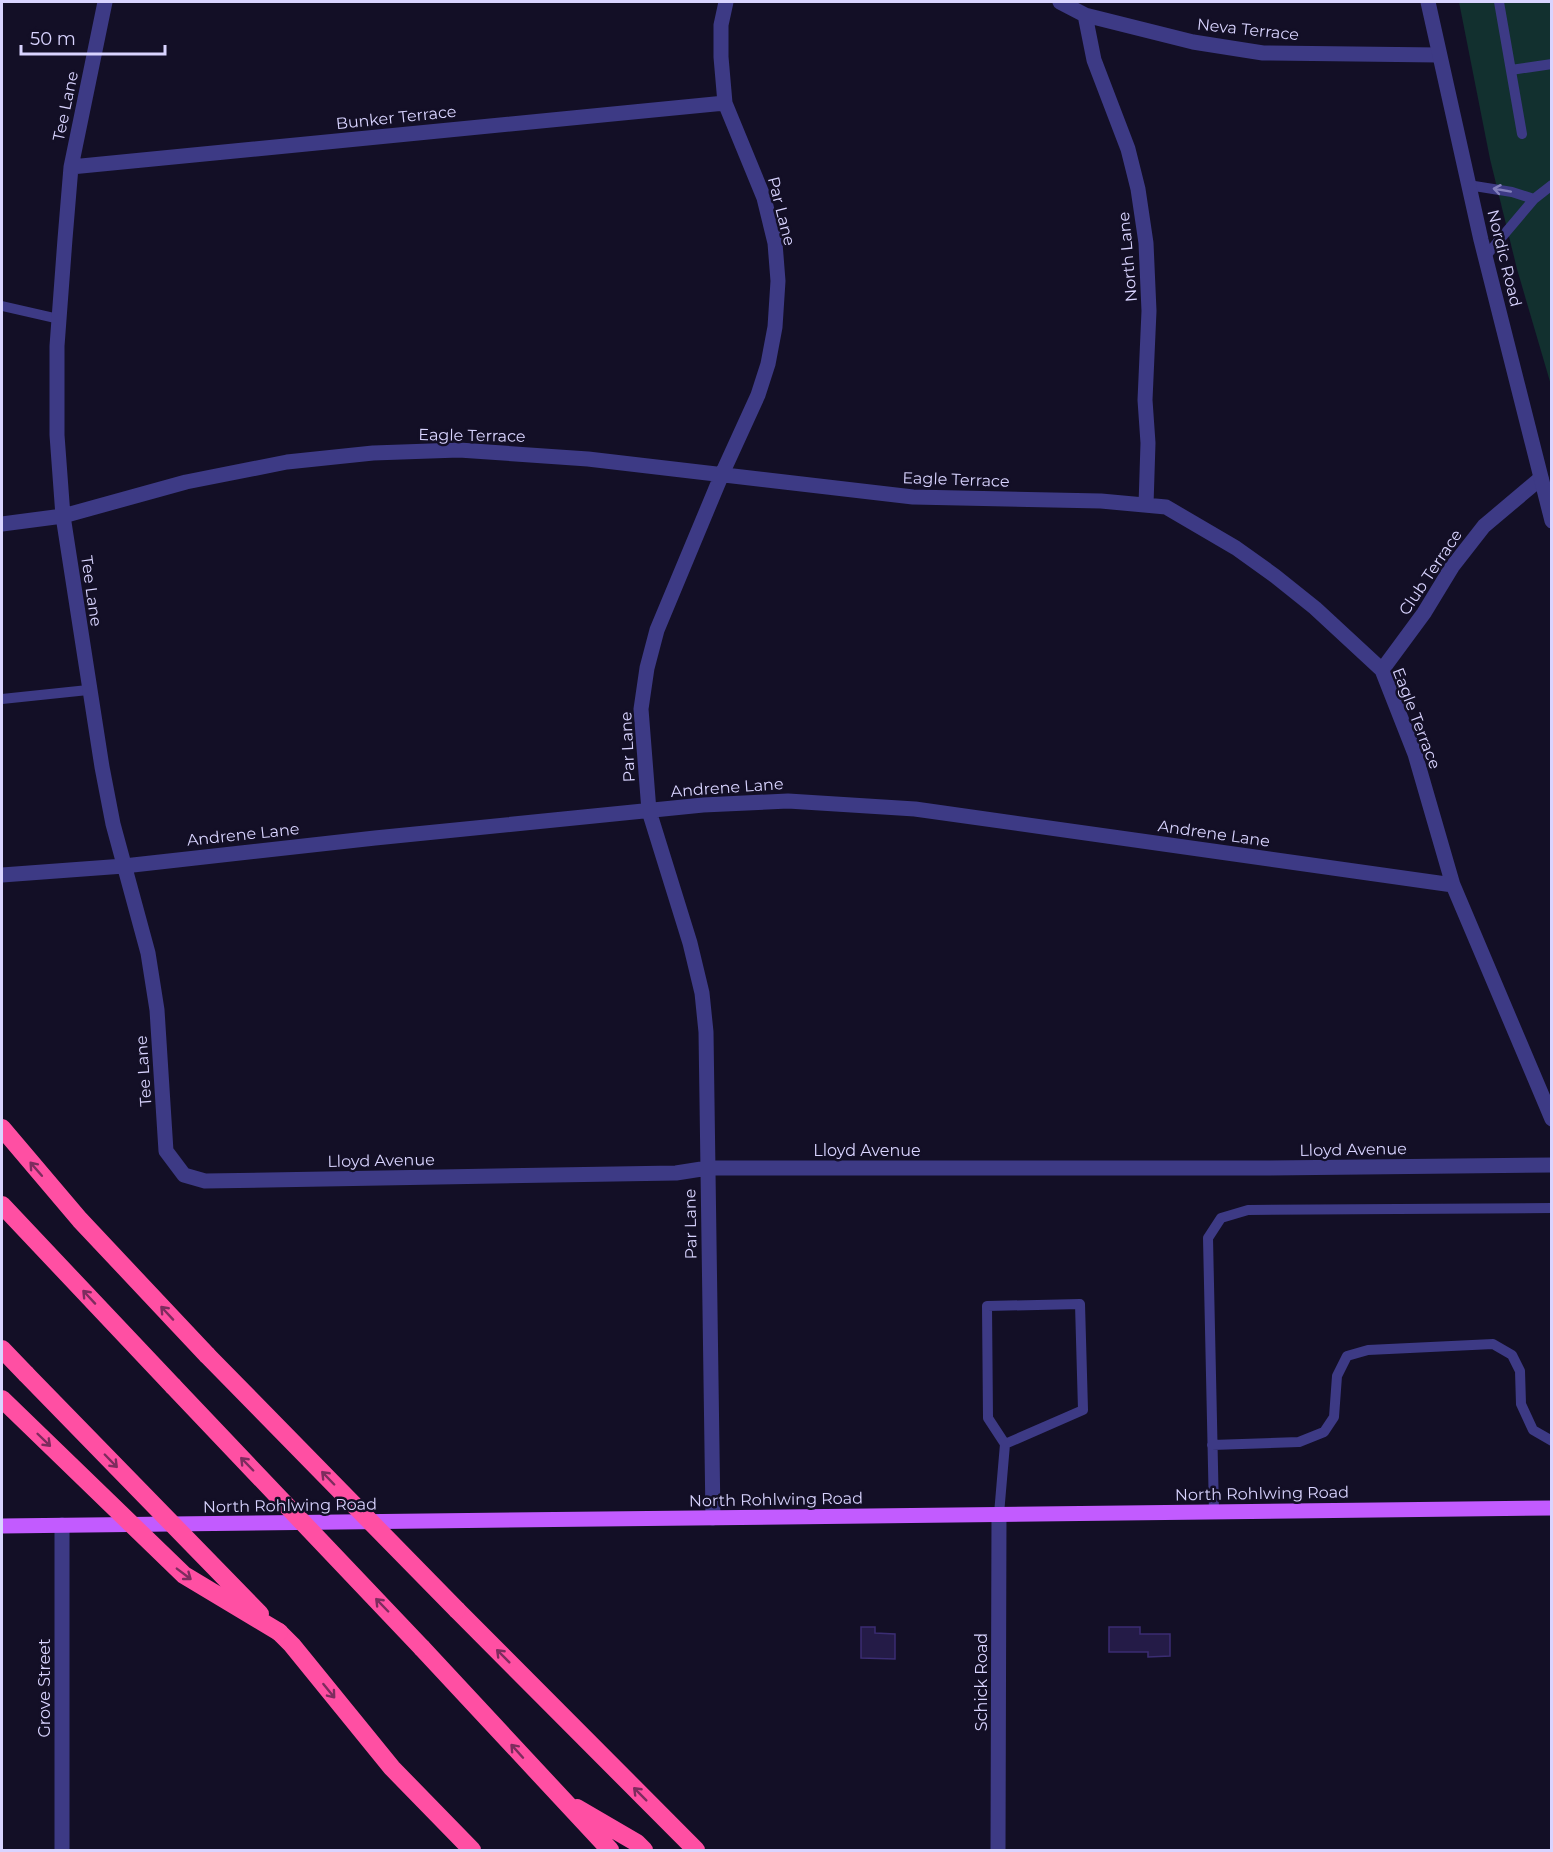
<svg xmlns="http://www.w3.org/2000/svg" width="1553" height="1852" font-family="Montserrat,sans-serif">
<rect width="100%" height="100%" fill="#130f26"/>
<!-- green -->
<path fill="#12302f" d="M1459 2H1551V385L1517 269 1490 159Z"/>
<!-- building -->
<path fill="#241b47" stroke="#3b2d73" stroke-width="1.5" d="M861 1627H875V1633L895 1634V1659L861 1658Z
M1109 1627H1140V1634H1170V1656L1148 1657V1652H1109Z"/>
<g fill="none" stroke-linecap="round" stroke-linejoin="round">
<!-- service -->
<path stroke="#3d3a85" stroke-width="10" d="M1499 2 1522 134
M1511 70 1552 64
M1468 185 1512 192 1534 199
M1485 257 1534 199 1552 185
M2 306 59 319
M2 699 88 690
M1212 1445 1299 1442 1324 1432 1334 1417 1337 1376 1347 1356 1368 1350 1493 1344 1512 1355 1520 1371 1521 1404 1533 1430 1552 1441
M1214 1512 1208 1238 1221 1218 1248 1210 1552 1208
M999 1514 1005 1444 988 1418 987 1306 1080 1304 1083 1410 1005 1444"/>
<!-- minor -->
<path stroke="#3d3a85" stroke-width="15" d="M105 2 71 167 65 239 57 346V435L63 516 102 767 113 824 148 953 157 1010 166 1151 184 1175 205 1181 676 1173 708 1168H1266L1552 1165
M1060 2 1085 15 1193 42 1263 53 1439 55
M1085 15 1094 60 1128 149 1138 189 1146 243 1149 311 1145 400 1148 443 1146 505
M71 167 725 103
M2 524 63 516 186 482 287 462 373 453 459 450 588 459 913 497 1101 501 1166 507 1236 548 1275 576 1315 608 1382 670 1415 754 1453 885 1552 1119
M1382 670 1424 613 1452 567 1484 526 1541 478
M2 875 124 866 375 838 703 805 788 801 915 809 1453 885
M713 1518 706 1032 702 993 690 943 649 811 641 709 647 668 657 630 722 474 758 395 768 364 775 327 778 281 775 243 764 198 725 103 721 57V25L726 2
M62 1525V1850
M998 1850 999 1514"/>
<!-- tertiary -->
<path stroke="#3d3a85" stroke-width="15" d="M1428 2 1481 240 1552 521"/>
<!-- primary -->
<path stroke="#c25bff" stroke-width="15" d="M2 1526 1552 1508"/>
<!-- motorway -->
<path stroke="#ff4fa3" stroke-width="18" d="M2 1128 80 1220 207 1355
M2 1205 173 1386
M2 1349 26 1374
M457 1610 696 1850
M279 1632 292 1645 392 1768 472 1850
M422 1648 610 1850
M577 1808 637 1843 644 1850"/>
<!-- motorway-bridge -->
<path stroke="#ff4fa3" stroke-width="18" d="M207 1355 457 1610
M26 1374 260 1614
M173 1386 422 1648
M2 1399 184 1575 279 1632"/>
</g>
<!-- one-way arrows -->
<defs><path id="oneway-shaft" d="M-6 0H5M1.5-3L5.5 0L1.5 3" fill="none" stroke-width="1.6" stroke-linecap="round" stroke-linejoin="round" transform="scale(1.5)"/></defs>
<use stroke="#837fbc" href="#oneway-shaft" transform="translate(1502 190) rotate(-170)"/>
<g stroke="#7d2c5e">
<use href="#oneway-shaft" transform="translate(36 1169) rotate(-131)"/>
<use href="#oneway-shaft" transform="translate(89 1297) rotate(-133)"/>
<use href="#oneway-shaft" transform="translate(167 1313) rotate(-133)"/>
<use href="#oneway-shaft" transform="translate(44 1440) rotate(44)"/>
<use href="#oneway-shaft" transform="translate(111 1461) rotate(46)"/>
<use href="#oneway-shaft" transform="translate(247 1464) rotate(-134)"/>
<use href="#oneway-shaft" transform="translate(328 1478) rotate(-134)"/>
<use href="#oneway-shaft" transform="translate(184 1574) rotate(37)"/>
<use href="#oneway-shaft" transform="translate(382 1605) rotate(-134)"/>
<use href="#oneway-shaft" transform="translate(503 1656) rotate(-135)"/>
<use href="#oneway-shaft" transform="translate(329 1691) rotate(51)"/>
<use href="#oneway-shaft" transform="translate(517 1751) rotate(-132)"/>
<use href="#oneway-shaft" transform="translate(640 1794) rotate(-135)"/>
</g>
<g text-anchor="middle" stroke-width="5" stroke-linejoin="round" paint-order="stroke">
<!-- street labels -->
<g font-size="16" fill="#d9d4ff" stroke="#130f26">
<text transform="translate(1248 29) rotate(6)" y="6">Neva Terrace</text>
<text transform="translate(65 106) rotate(-78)" y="6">Tee Lane</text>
<text transform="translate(396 117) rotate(-6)" y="6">Bunker Terrace</text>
<text transform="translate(782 211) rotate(76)" y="6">Par Lane</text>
<text transform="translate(1127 257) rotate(-95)" y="6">North Lane</text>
<text transform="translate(1505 258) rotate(76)" y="6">Nordic Road</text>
<text transform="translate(472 435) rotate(1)" y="6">Eagle Terrace</text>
<text transform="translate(956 479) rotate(2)" y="6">Eagle Terrace</text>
<text transform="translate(1430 572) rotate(-56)" y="6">Club Terrace</text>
<text transform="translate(92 591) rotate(82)" y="6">Tee Lane</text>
<text transform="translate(1417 718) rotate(69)" y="6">Eagle Terrace</text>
<text transform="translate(627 747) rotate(-93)" y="6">Par Lane</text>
<text transform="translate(727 787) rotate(-4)" y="6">Andrene Lane</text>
<text transform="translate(1214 833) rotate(8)" y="6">Andrene Lane</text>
<text transform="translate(243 834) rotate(-6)" y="6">Andrene Lane</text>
<text transform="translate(143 1071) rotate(-94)" y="6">Tee Lane</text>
<text transform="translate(1353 1149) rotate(-1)" y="6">Lloyd Avenue</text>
<text x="867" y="1156">Lloyd Avenue</text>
<text transform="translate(381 1160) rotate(-1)" y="6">Lloyd Avenue</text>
<text transform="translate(690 1224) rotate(-91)" y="6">Par Lane</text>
<text transform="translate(1262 1493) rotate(-1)" y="6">North Rohlwing Road</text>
<text transform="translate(776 1499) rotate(-1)" y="6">North Rohlwing Road</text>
<text transform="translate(290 1505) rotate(-1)" y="6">North Rohlwing Road</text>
<text transform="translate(981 1682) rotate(-90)" y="6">Schick Road</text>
<text transform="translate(44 1688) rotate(-90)" y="6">Grove Street</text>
</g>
</g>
<!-- border -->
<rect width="1553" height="1852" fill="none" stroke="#d9d4ff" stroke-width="6"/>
<!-- scale -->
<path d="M21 45v9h144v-9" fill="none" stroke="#d9d4ff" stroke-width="3"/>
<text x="30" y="45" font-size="18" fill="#d9d4ff" stroke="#130f26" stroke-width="4.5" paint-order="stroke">50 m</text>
</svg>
